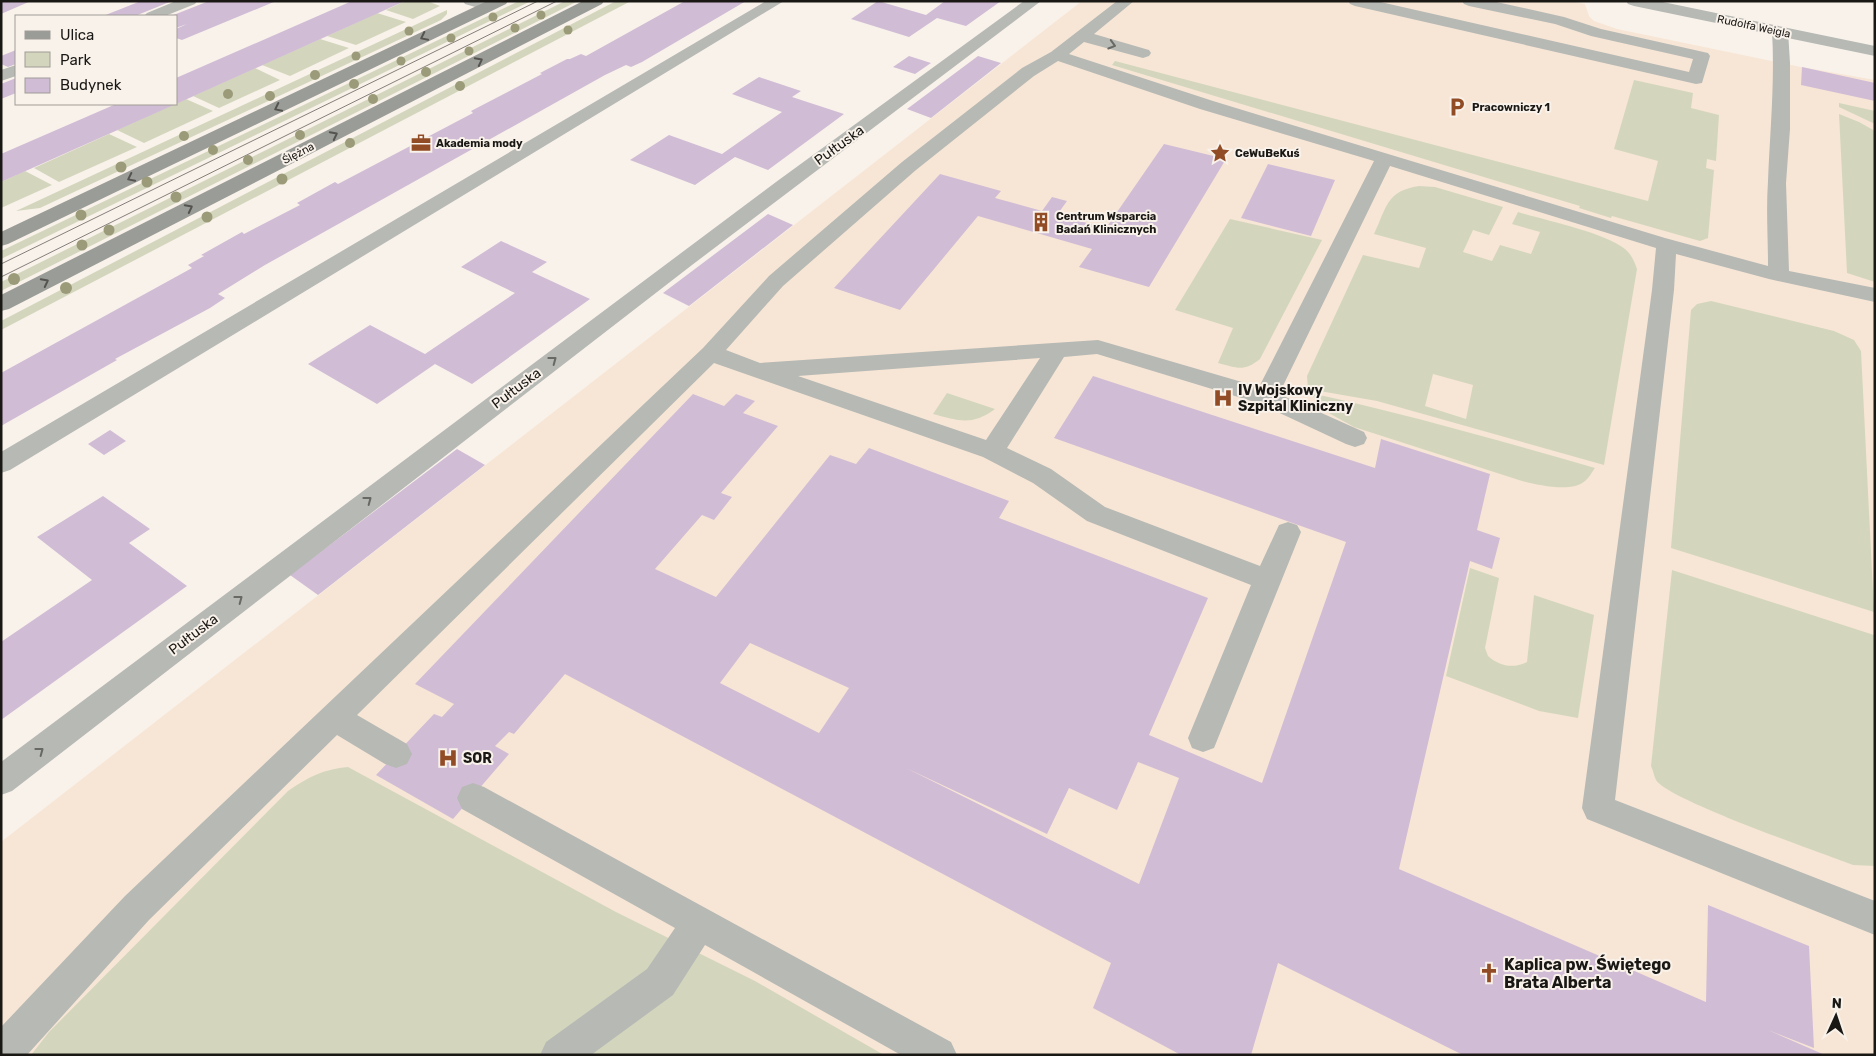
<svg xmlns="http://www.w3.org/2000/svg" width="1876" height="1056" font-family="Rubik,sans-serif">
<rect width="100%" height="100%" fill="#f9f2ea"/>
<!-- medical -->
<path fill="#f7e6d5" d="M1082 1H1570L1585 4 1589 16 1594 21 1617 29 1801 67 1875 80V1055H1V842Z"/>
<!-- green -->
<path fill="#d3d6bd" fill-rule="evenodd" d="M405 1H427L440 6 413 19 386 10Z
M519 1H531L1 259V251Z
M565 1H578L1 291V282Z
M616 1H631L1 330V321Z
M447 10V14L441 20 40 208 16 211Z
M377 13 406 22 356 45 327 36Z
M320 39 349 48 290 76 262 65Z
M1115 61 1648 201 1658 161 1614 149 1634 80 1693 93 1691 108 1719 115 1716 161 1707 159 1706 168 1714 170 1708 238 1700 241 1612 216 1611 218 1579 208 1580 206 1112 65Z
M255 68 280 80 219 108 193 96Z
M186 99 213 111 144 143 117 130Z
M1839 103 1875 111V124L1839 107Z
M1839 114 1859 122 1875 131V282L1847 273Z
M109 134 137 147 59 182 34 168Z
M25 171 52 185 1 208V182Z
M1419 186 1435 187 1503 207 1489 235 1473 230 1463 252 1492 261 1500 245 1531 254 1540 232 1512 224 1518 212C1547 221 1603 232 1625 249 1632 255 1634 261 1637 269L1604 465 1377 401 1308 389 1307 376 1363 255 1419 268 1426 248 1374 234C1387 207 1386 191 1419 186ZM1433 374 1473 385 1466 419 1425 406Z
M1230 219 1322 240 1260 359C1244 372 1237 368 1218 363L1233 328 1175 310Z
M1711 301 1834 331 1854 340 1861 351 1874 612 1671 548 1691 310 1697 304Z
M947 393 995 409C972 426 959 421 933 414Z
M1310 393C1407 414 1501 441 1595 468 1592 472 1589 478 1585 481 1572 493 1538 485 1522 481L1354 427 1327 412Z
M1470 568 1499 578 1485 648 1488 656C1499 666 1513 669 1527 662L1534 595 1594 615 1578 718 1539 711 1446 676Z
M1672 570 1874 635 1875 866 1853 865C1822 853 1668 800 1656 780 1654 776 1653 770 1651 766Z
M348 767 616 912 755 981 884 1055H31L49 1032 288 791C308 777 324 769 348 767Z"/>
<!-- building -->
<path fill="#d1bcd6" fill-rule="evenodd" d="M1 1H31L1 14Z
M141 1H172L135 16H103Z
M209 1H276L182 40 176 38V29L187 24 176 28V16H171Z
M352 1H405L176 104V78Z
M685 1H746L642 62 631 67 626 65 605 75 265 265 218 294 225 298 210 308 115 359 117 360 1 426V373L192 268 188 265 204 256 201 255 242 232 244 234 300 205 297 203 335 182 338 184 473 113 471 111 542 74 540 73 567 59H570L581 54 586 56Z
M878 1 926 15 945 1H1001L966 26 937 18 909 37 851 19Z
M16 50V64L8 67 1 64V56Z
M909 56 931 63 915 74 893 67Z
M978 56 1001 63 931 118 907 109Z
M1802 67 1875 83V101L1801 85Z
M759 77 801 91 792 97 844 114 768 170 735 157 695 185 630 160 669 135 722 154 782 112 732 94Z
M16 78V93L1 99V84Z
M116 104H176L1 182V154Z
M1164 144 1226 159 1149 287 1079 267 1092 249 978 216 900 310 834 288 940 174 1001 191 995 198 1042 211 1052 197 1067 201 1057 215 1106 228Z
M1268 164 1335 180 1311 236 1241 218Z
M768 214 793 225 689 306 663 293Z
M501 241 547 262 532 272 590 299 472 384 435 364 377 404 308 364 370 325 425 354 515 293 461 267Z
M1093 376 1375 468 1381 439 1490 474 1477 530 1500 538 1492 569 1470 561 1399 869 1706 1002 1708 905 1809 946 1814 1048 1768 1030 1825 1055H1463L1278 963 1251 1055H1181L1093 1008 1111 963 565 674 514 734 509 732 495 746 509 754 453 819 376 775 434 714 442 717 454 704 415 684 693 394 724 406 736 394 755 401 743 413 778 426 721 493 732 497 714 520 702 515 655 569 716 597 830 455 856 464 869 448 1009 501 999 518 1208 598 1149 735 1262 783 1346 542 1054 438ZM750 643 849 688 819 733 720 683ZM1138 762 1179 778 1139 884 906 768 1047 834 1069 788 1117 810Z
M110 430 126 441 104 455 88 444Z
M457 449 485 465 318 595 290 575Z
M103 496 150 529 129 543 187 586 1 720V642L92 580 37 537Z"/>
<g fill="none" stroke-linecap="round" stroke-linejoin="round">
<!-- lane -->
<path fill="#b7b9b5" fill-rule="evenodd" d="M176 1H197L195 4 165 16H144L147 13Z
M463 1 494 3 497 6 494 9 489 11 465 4Z
M766 1H784L10 470 1 473V452Z
M1024 1H1041L692 265 12 791 1 795V762L776 182Z
M1117 1H1134L1094 34 1149 50 1151 53 1149 56 1143 58 1084 42 1069 54 1213 101 1665 238 1768 266C1768 238 1766 210 1768 181 1770 131 1775 82 1772 31L1774 28H1786L1788 31 1790 63V129L1786 183 1789 271 1875 288V302L1769 279 1676 254 1674 290 1615 800 1875 901V935L1587 819 1582 808 1652 290 1656 248 1390 166 1279 394 1364 432 1367 438 1364 444 1355 447 1346 444 1258 403 1097 354 1064 357 1007 448 1051 469 1105 507 1260 566 1279 525 1288 522 1297 525 1301 532 1214 748 1203 752 1192 748 1188 738 1251 585 1087 521 1033 483 983 457 714 363 357 715 407 744 412 754 407 764 396 768 385 764 337 735 149 920 27 1055H1V1027L125 896 703 348 769 276 902 162 1022 68 1051 52ZM1058 61 1200 109 1374 161 1259 387 1098 340 760 363 726 350 783 286 916 170 1034 76ZM1040 358 986 440 798 376Z
M1348 1H1376L1689 72 1693 59 1591 36 1555 24 1469 6 1464 4 1462 1H1492L1564 17 1601 29 1708 53 1710 56 1702 83 1696 84 1355 6 1350 4Z
M16 65V76L1 81V70Z
M473 783 484 787 951 1042 957 1055H901L705 945 673 995 591 1055H540L546 1042 647 969 675 928 462 809 457 798 462 787Z"/>
<!-- street -->
<path fill="#b7b9b5" fill-rule="evenodd" d="M1626 1H1658L1875 46V56L1634 6 1628 4Z"/>
<!-- secondary -->
<path fill="#9a9c97" fill-rule="evenodd" d="M487 1H508L506 4 8 244 1 246V232Z
M583 1H604L602 4 9 309 1 311V295Z"/>
<!-- tram -->
<path stroke="#847f7a" stroke-width="1" d="M1 264 538 1
M1 277 557 1"/>
</g>
<!-- trees -->
<g fill="#9b9b7a">
<circle cx="541" cy="15" r="4.5"/>
<circle cx="493" cy="17" r="4.5"/>
<circle cx="515" cy="28" r="4.5"/>
<circle cx="568" cy="30" r="4.5"/>
<circle cx="409" cy="31" r="4.5"/>
<circle cx="451" cy="38" r="4.5"/>
<circle cx="469" cy="51" r="4.5"/>
<circle cx="356" cy="56" r="4.5"/>
<circle cx="401" cy="61" r="4.5"/>
<circle cx="426" cy="72" r="5"/>
<circle cx="315" cy="75" r="5"/>
<circle cx="354" cy="84" r="5"/>
<circle cx="460" cy="86" r="5"/>
<circle cx="228" cy="94" r="5"/>
<circle cx="270" cy="96" r="5"/>
<circle cx="373" cy="99" r="5"/>
<circle cx="300" cy="135" r="5"/>
<circle cx="184" cy="136" r="5"/>
<circle cx="350" cy="143" r="5"/>
<circle cx="213" cy="150" r="5"/>
<circle cx="248" cy="160" r="5"/>
<circle cx="121" cy="167" r="5.5"/>
<circle cx="282" cy="179" r="5.5"/>
<circle cx="147" cy="182" r="5.5"/>
<circle cx="176" cy="197" r="5.5"/>
<circle cx="81" cy="215" r="5.5"/>
<circle cx="207" cy="217" r="5.5"/>
<circle cx="109" cy="230" r="5.5"/>
<circle cx="82" cy="245" r="5.5"/>
<circle cx="14" cy="279" r="6"/>
<circle cx="66" cy="288" r="6"/>
</g>
<!-- one-way arrows -->
<defs><path id="oneway-chevron" d="M-2-3.5L2.5 0L-2 3.5" fill="none" stroke-width="1.6" stroke-linecap="round" stroke-linejoin="round" transform="scale(1.25)"/></defs>
<g stroke="#545350">
<use href="#oneway-chevron" transform="translate(424 37) rotate(154)"/>
<use href="#oneway-chevron" transform="translate(479 61) rotate(-27)"/>
<use href="#oneway-chevron" transform="translate(278 108) rotate(154)"/>
<use href="#oneway-chevron" transform="translate(334 135) rotate(-27)"/>
<use href="#oneway-chevron" transform="translate(131 178) rotate(154)"/>
<use href="#oneway-chevron" transform="translate(189 208) rotate(-27)"/>
<use href="#oneway-chevron" transform="translate(45 282) rotate(-27)"/>
</g>
<g stroke="#686865">
<use href="#oneway-chevron" transform="translate(1112 45) rotate(16)"/>
<use href="#oneway-chevron" transform="translate(553 360) rotate(-37)"/>
<use href="#oneway-chevron" transform="translate(368 500) rotate(-37)"/>
<use href="#oneway-chevron" transform="translate(239 599) rotate(-37)"/>
<use href="#oneway-chevron" transform="translate(40 751) rotate(-37)"/>
</g>
<!-- icons -->
<defs>
<symbol id="parking-bare" viewBox="-9 -9 18 18"><path d="M-3.5-5.5H1a3.5 3.5 0 0 1 0 7H-1V5.5H-3.5ZM-1-3.4V-.6H.8a1.4 1.4 0 0 0 0-2.8Z" fill="#924c25" stroke="#f9f2ea" stroke-width="2.5" paint-order="stroke"/></symbol>
<symbol id="office-bare" viewBox="-9 -9 18 18"><path d="M-6-3h4V-5.5h4V-3h4V5H-6ZM-1-4.5V-3h2v-1.5ZM-6 0V1H6V0Z" fill="#924c25" stroke="#f9f2ea" stroke-width="2.5" paint-order="stroke"/></symbol>
<symbol id="sight-bare" viewBox="-9 -9 18 18"><path d="M0-6L1.8-2.2L6-1.7L2.9 1.2L3.7 5.4L0 3.3L-3.7 5.4L-2.9 1.2L-6-1.7L-1.8-2.2Z" fill="#924c25" stroke="#f9f2ea" stroke-width="2.5" paint-order="stroke"/></symbol>
<symbol id="building-bare" viewBox="-9 -9 18 18"><path d="M-4-6H4V6H1V3H-1V6H-4ZM-2.5-4.3h1.7v1.8h-1.7ZM.8-4.3h1.7v1.8H.8ZM-2.5-1h1.7V.8h-1.7ZM.8-1h1.7V.8H.8Z" fill="#924c25" stroke="#f9f2ea" stroke-width="2.5" paint-order="stroke"/></symbol>
<symbol id="hospital-bare" viewBox="-9 -9 18 18"><path d="M-5-5h3v3.5h4V-5h3V5h-3V1.5h-4V5h-3Z" fill="#924c25" stroke="#f9f2ea" stroke-width="2.5" paint-order="stroke"/></symbol>
<symbol id="church-bare" viewBox="-9 -9 18 18"><path d="M-1.2-6h2.4v3.5h3.3v2.4h-3.3V6h-2.4V-.1h-3.3v-2.4h3.3Z" fill="#924c25" stroke="#f9f2ea" stroke-width="2.5" paint-order="stroke"/></symbol>
</defs>
<g fill-rule="evenodd">
<use href="#parking-bare" x="1443" y="93" width="28" height="28"/>
<use href="#office-bare" x="407" y="129" width="28" height="28"/>
<use href="#sight-bare" x="1206" y="139" width="28" height="28"/>
<use href="#building-bare" x="1027" y="208" width="28" height="28"/>
<use href="#hospital-bare" x="1209" y="384" width="28" height="28"/>
<use href="#hospital-bare" x="434" y="744" width="28" height="28"/>
<use href="#church-bare" x="1475" y="959" width="28" height="28"/>
</g>
<g text-anchor="middle" stroke-width="4" stroke-linejoin="round" paint-order="stroke">
<!-- far-street labels -->
<g font-size="11" fill="#1a1815" stroke="#f9f2ea">
<text transform="translate(1754 26) rotate(12)" y="4">Rudolfa Weigla</text>
<text transform="translate(298 153) rotate(-27)" y="4">Ślężna</text>
</g>
<!-- far-poi labels -->
<g font-size="11" font-weight="bold" fill="#1a1815" stroke="#f9f2ea" text-anchor="start">
<text x="1472" y="111">Pracowniczy 1</text>
<text x="436" y="147">Akademia mody</text>
<text x="1235" y="157">CeWuBeKuś</text>
<text x="1056" y="220">Centrum Wsparcia<tspan x="1056" dy="13">Badań Klinicznych</tspan></text>
</g>
<!-- street labels -->
<g font-size="14" fill="#1a1815" stroke="#f9f2ea">
<text transform="translate(839 145) rotate(-36)" y="5">Pułtuska</text>
<text transform="translate(516 388) rotate(-37)" y="5">Pułtuska</text>
<text transform="translate(193 634) rotate(-37)" y="5">Pułtuska</text>
</g>
<!-- poi labels -->
<g font-size="14" font-weight="bold" fill="#1a1815" stroke="#f9f2ea" text-anchor="start">
<text x="1238" y="395">IV Wojskowy<tspan x="1238" dy="16">Szpital Kliniczny</tspan></text>
<text x="463" y="763">SOR</text>
</g>
<!-- near-poi labels -->
<g font-size="16" font-weight="bold" fill="#1a1815" stroke="#f9f2ea" text-anchor="start">
<text x="1504" y="970">Kaplica pw. Świętego<tspan x="1504" dy="18">Brata Alberta</tspan></text>
</g>
</g>
<!-- border -->
<rect width="1876" height="1056" fill="none" stroke="#1a1815" stroke-width="5"/>
<!-- legend -->
<rect x="15" y="15" width="162" height="90" fill="#f9f2ea" stroke="#a09b95"/>
<rect x="25" y="31" width="25" height="8" fill="#9a9c97" stroke="#a09b95"/>
<text x="60" y="40" font-size="15" fill="#1a1815">Ulica</text>
<rect x="25" y="52" width="25" height="15" fill="#d3d6bd" stroke="#a09b95"/>
<text x="60" y="65" font-size="15" fill="#1a1815">Park</text>
<rect x="25" y="78" width="25" height="15" fill="#d1bcd6" stroke="#a09b95"/>
<text x="60" y="90" font-size="15" fill="#1a1815">Budynek</text>
<!-- north arrow -->
<g transform="translate(1836 1016) rotate(3)" stroke="#f9f2ea" stroke-width="4" paint-order="stroke">
<path d="M0-4L9 19L0 12L-9 19Z" fill="#1a1815"/>
<text y="-8" font-size="14" font-weight="bold" text-anchor="middle" fill="#1a1815">N</text>
</g>
</svg>
